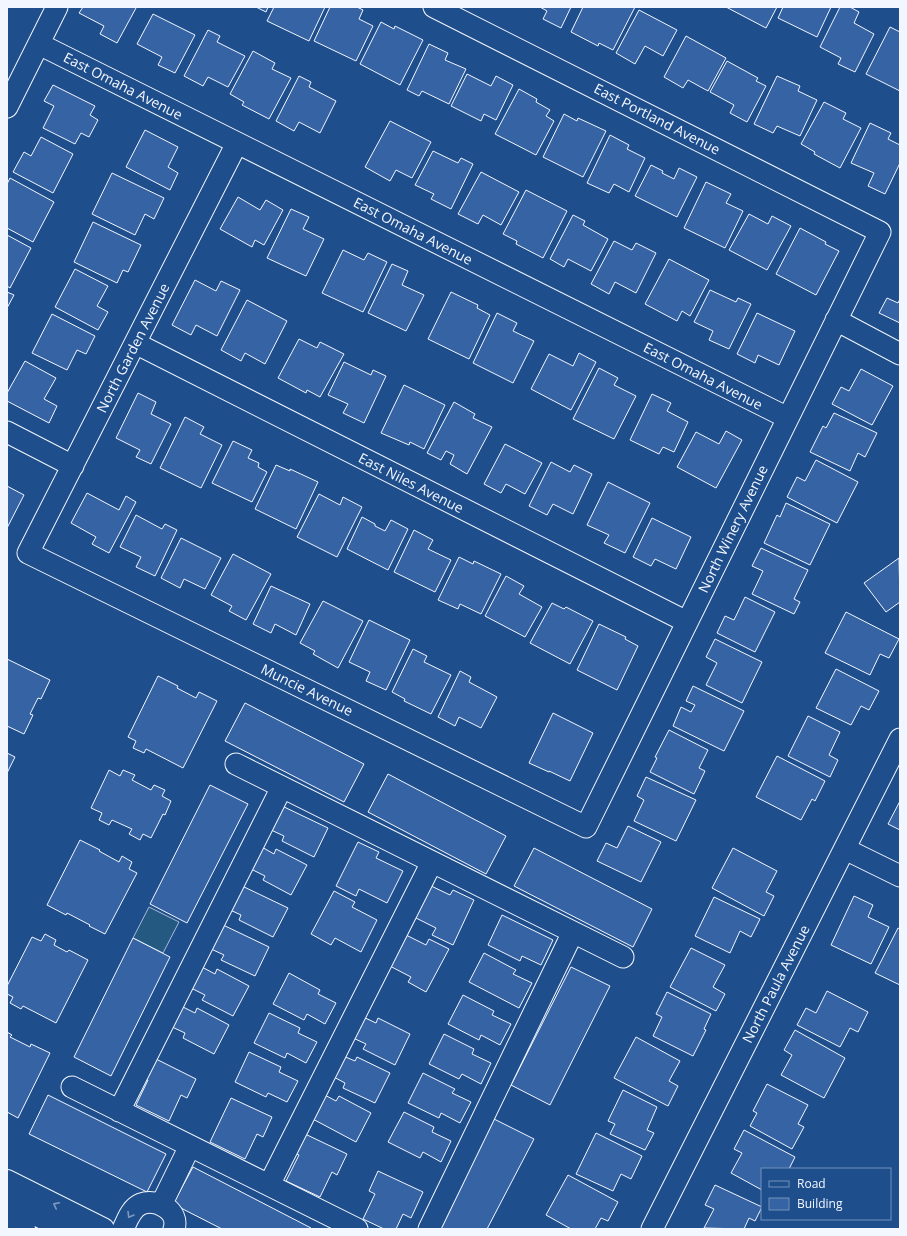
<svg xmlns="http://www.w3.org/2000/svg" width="907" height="1236" font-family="'Open Sans',sans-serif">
<rect width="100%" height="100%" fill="#1f4e8c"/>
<!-- green -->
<path fill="#245a82" stroke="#a8bbd7" d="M149 907 179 922 163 953 133 938Z"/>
<!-- building -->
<path fill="#3563a3" stroke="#f2f6ff" d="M83 7H135L136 8 117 43 100 34 104 26 79 13Z
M256 7H268L266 12Z
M274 7H325L309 41 267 21Z
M330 7H357L363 10 359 19 373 26 356 61 314 41Z
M540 7H571L561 28 543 19 547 11Z
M583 7H635L613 50 599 43 598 46 571 32Z
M726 7H777L766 28Z
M783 7H831L817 37 778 18Z
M840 7H850L859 12 854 23 874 34 855 72 838 64 841 58 820 47Z
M639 10 677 30 663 56 645 46 635 64 616 53Z
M153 14 195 35 175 73 158 65 162 57 137 44Z
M381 22 394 29 395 26 423 40 400 85 360 64Z
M890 27 900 32V91L866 74Z
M208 30 220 36 217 42 245 56 228 87 208 77 203 86 184 76Z
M686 36 726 58 708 91 688 80 683 88 664 77Z
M429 44 448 53 445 60 466 69 449 104 422 91 419 96 407 90Z
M253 51 275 63 272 69 291 78 269 119 242 105 244 102 230 94Z
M727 61 758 78 756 81 766 86 747 122 730 113 734 105 710 92Z
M467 74 491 86 496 76 513 85 496 120 484 114 481 121 451 106Z
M299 76 311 82 309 87 336 101 320 133 299 122 294 131 276 121Z
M777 76 800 86 798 91 817 100 800 136 777 126 773 133 754 124Z
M53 85 95 106 90 115 98 120 89 137 81 133 75 144 43 128 54 106 44 101Z
M519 89 537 99 536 102 550 110 546 116 554 121 536 155 495 134Z
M824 102 846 113 843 119 861 128 840 168 814 154 815 152 801 144Z
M564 114 577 121 578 118 606 131 583 177 543 157Z
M390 121 431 142 412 178 396 170 390 181 365 167Z
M870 123 891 133 888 139 900 145V163L885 194 868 186 874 173 851 163Z
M145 130 178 147 168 167 178 173 170 190 126 167Z
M610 135 629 145 627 149 645 158 629 192 614 184 609 193 587 183Z
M41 137 73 154 53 193 13 172 24 152 31 156Z
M433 151 458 163 461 158 473 164 451 209 431 199 434 194 415 185Z
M651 165 663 171 662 173 674 179 679 168 697 177 677 217 635 196Z
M481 172 519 192 501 225 483 215 478 224 458 214Z
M112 173 164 198 154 219 145 214 135 235 92 214Z
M10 178 54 202 33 242 7 228V184Z
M706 182 731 194 726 203 743 211 725 248 684 228Z
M526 190 567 211 543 258 516 244 517 241 503 234Z
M238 197 260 210 266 200 283 210 264 245 255 240 252 247 220 229Z
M291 209 309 217 303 229 324 239 306 276 267 258Z
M749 214 768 224 772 216 791 226 767 270 729 250Z
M573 215 585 221 583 225 608 239 591 271 568 259 564 267 550 259Z
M93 222 141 245 128 272 123 270 117 283 74 262Z
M800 228 826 242 825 244 839 251 816 295 776 274Z
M7 235 31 248 10 288 7 286Z
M614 241 632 250 636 243 656 253 636 293 615 282 609 294 591 284Z
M343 250 364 260 368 253 387 262 363 312 322 293Z
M669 259 709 280 690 316 682 311 677 321 645 304Z
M392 264 408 271 402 285 424 295 406 331 368 313Z
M75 269 108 286 97 306 108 312 98 330 55 307Z
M195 280 216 291 221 281 240 290 217 336 196 325 191 335 172 325Z
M710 290 736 302 738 298 751 304 729 349 709 340 713 331 694 322Z
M7 292 14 295 7 308Z
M451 292 478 305 477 308 490 315 469 359 428 339Z
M887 298 898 303 900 299V323L879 313Z
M247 300 287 321 265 364 245 353 241 361 221 350Z
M497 313 517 323 513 331 534 341 513 383 473 363Z
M757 313 795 331 779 365 758 355 755 363 737 354Z
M52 314 95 336 86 354 77 350 67 370 32 353Z
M299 339 317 348 320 342 344 354 320 397 307 390 306 393 278 378Z
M579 353 596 362 571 410 531 389 549 354 573 366Z
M25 361 56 378 44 399 57 406 49 423 7 401V393Z
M344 362 371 375 373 370 386 376 364 423 343 413 348 404 328 395Z
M599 368 618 378 614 385 636 396 614 439 573 419Z
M861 369 893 386 872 425 832 404 841 387 849 391Z
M404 385 445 405 424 449 410 442 409 445 381 433Z
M138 393 156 402 151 414 171 424 151 464 136 457 140 450 116 438Z
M652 394 671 403 667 411 688 422 674 452 663 447 659 454 630 440Z
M454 402 475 414 473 418 492 427 467 474 450 464 454 455 446 451 441 460 427 453Z
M834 413 877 433 865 457 858 453 850 471 810 452 823 426 826 428Z
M185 417 204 427 200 434 222 445 201 488 160 468Z
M726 431 742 440 716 488 677 467 696 432 719 444Z
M233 441 252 450 248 458 259 463 258 467 267 472 252 502 212 483Z
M505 444 542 463 525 494 506 484 501 493 484 484Z
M816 460 858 482 837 523 787 497 797 477 805 481Z
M551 462 570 472 574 465 592 474 573 514 553 504 547 515 529 506Z
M276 465 290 471V469L318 482 296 529 255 509Z
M608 482 650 503 625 553 604 543 609 535 587 525Z
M7 486 24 495 7 528Z
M87 493 119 510 126 496 136 502 109 553 92 544 96 537 71 523Z
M319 494 340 505 343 497 362 507 337 557 297 537Z
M786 503 830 524 810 565 764 543 777 515 780 517Z
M136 515 162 529 165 524 177 530 155 576 136 567 141 557 120 547Z
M362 517 375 524V526L385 531 391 520 408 529 388 570 347 549Z
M652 518 691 537 676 569 655 559 651 566 633 557Z
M414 530 433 540 428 549 451 560 435 592 394 572Z
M181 538 221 558 205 589 184 579 180 588 161 578Z
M761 548 808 570 794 599 800 602 794 614 752 594 763 571 752 566Z
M233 554 271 574 246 620 229 611 232 606 211 595Z
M459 557 473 564 474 561 501 574 481 614 460 604 458 609 438 600Z
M899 558 900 602 886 612 864 583Z
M506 576 524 586 519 594 542 607 525 637 485 616Z
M271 586 310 604 296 635 275 624 271 633 253 624Z
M745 597 775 612 755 652 717 633 725 616 734 620Z
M323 601 363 621 338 668 313 654 315 651 300 643Z
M552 603 564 609 566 607 593 621 570 664 530 643Z
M846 612 899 639 889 658 880 654 870 675 825 653Z
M369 620 410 640 386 690 366 681 370 672 349 662Z
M599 624 626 637 625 639 638 646 617 690 577 670Z
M715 639 762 662 742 703 706 685 717 663 706 657Z
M413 649 427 656 424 662 451 675 431 714 404 701 405 699 392 692Z
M7 659 50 680 41 699 38 698 30 714 33 715 24 734 7 726Z
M836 669 879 691 869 710 861 706 851 725 816 708Z
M460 671 471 677 469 682 497 697 481 728 459 717 455 726 438 717Z
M158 676 178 686 177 688 196 698 199 692 217 701 183 768 146 749 144 753 133 748 136 741 128 737Z
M693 686 744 711 724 751 673 726 681 707 691 712 695 705 686 701Z
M245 703 364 764 344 802 225 741Z
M553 713 593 733 570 781 549 771V772L529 763Z
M808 716 840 732 829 755 838 760 830 777 788 756Z
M669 730 708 750 699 768 705 771 694 794 650 772 657 758 655 757Z
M7 753 15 757 7 773Z
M777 756 825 781 815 801 812 799 801 820 756 797Z
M109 770 120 776 123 770 135 775 132 780 151 790 154 785 165 790 162 796 171 801 165 815 163 814 151 838 143 834 140 840 129 834 132 829 112 820 109 825 99 820 102 813 91 808Z
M388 774 506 836 486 874 368 812Z
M646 777 696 800 676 841 634 821 644 800 637 796Z
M210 785 248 804 187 923 150 904Z
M900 801V830L888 824Z
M280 805 328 828 314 857 282 841 284 836 269 829Z
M628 826 661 842 641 882 597 861 606 843 617 848Z
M80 840 100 850 99 851 119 862 122 856 132 862 129 869 137 873 105 934 89 926 90 925 67 913 66 915 47 905Z
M358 842 379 852 376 858 403 871 387 903 359 889 356 896 336 886Z
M260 846 274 854 276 849 307 865 291 895 263 880 265 876 249 868Z
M534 848 652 909 633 947 514 886Z
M733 848 777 871 766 892 774 896 764 916 712 888Z
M427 884 450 895 453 890 474 900 453 945 432 935 436 928 412 916Z
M240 885 288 908 273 937 239 920 241 915 228 909Z
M334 891 355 902 352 907 377 920 361 952 335 938 331 945 311 934Z
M854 896 873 905 868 917 889 927 871 964 831 945Z
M714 897 760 919 751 937 740 931 730 953 695 936Z
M502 915 553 940 541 965 522 956 520 961 488 945Z
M221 924 269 947 255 976 221 960 224 955 209 948Z
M898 928 900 929V985L875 973Z
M402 933 426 945 429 939 449 949 426 992 408 982 411 977 386 964Z
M45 934 56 940 54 945 67 952 69 950 88 960 56 1023 23 1006 21 1009 10 1003 13 997 7 994V986L32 937 41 941Z
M133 938 170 957 111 1076 74 1057Z
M691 948 725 965 713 987 725 994 716 1011 670 987Z
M484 953 516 970 513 974 532 983 519 1008 469 982Z
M200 966 215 974 217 969 249 986 233 1016 202 1000 205 995 189 987Z
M571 967 610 986 550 1105 511 1085Z
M289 973 320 990 318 994 336 1003 325 1024 307 1014 304 1020 273 1004Z
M827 991 868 1012 858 1032 850 1028 840 1047 797 1025 806 1008 816 1013Z
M667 992 711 1014 704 1029 706 1030 693 1056 653 1036 662 1017 656 1014Z
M463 995 494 1011 492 1015 511 1024 500 1045 481 1035 479 1040 448 1024Z
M181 1006 195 1013 197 1008 229 1025 214 1054 183 1038 185 1033 170 1026Z
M269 1013 300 1028 298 1033 317 1042 306 1063 287 1053 285 1058 254 1043Z
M361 1016 376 1023 378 1018 410 1034 395 1065 363 1049 366 1044 351 1037Z
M795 1030 845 1058 824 1098 781 1075 792 1055 784 1050Z
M7 1032 12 1035 10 1037 30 1047 31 1044 50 1053 18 1118 7 1112Z
M444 1034 474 1049 472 1054 491 1063 481 1084 462 1074 459 1079 429 1064Z
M636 1037 680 1061 669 1081 678 1086 668 1106 614 1078Z
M249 1052 281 1067 279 1072 298 1081 287 1102 268 1093 266 1097 235 1082Z
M341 1055 355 1061 357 1057 390 1073 375 1103 343 1088 345 1083 330 1075Z
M152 1057 196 1079 187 1098 181 1095 169 1121 136 1105 148 1080 142 1078Z
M423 1073 455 1089 452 1093 471 1102 460 1123 441 1113 439 1118 408 1103Z
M767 1084 808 1105 798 1124 804 1127 792 1149 750 1126 757 1113 753 1111Z
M623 1090 657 1107 647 1130 654 1133 645 1150 610 1134 615 1124 608 1121Z
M321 1093 336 1101 339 1096 371 1113 356 1142 309 1117Z
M48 1095 166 1154 147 1192 29 1134Z
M231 1098 272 1117 263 1137 257 1134 245 1159 210 1142Z
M404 1112 434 1127 432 1132 451 1141 441 1162 423 1152 420 1158 388 1142Z
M494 1119 534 1139 487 1229H438Z
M744 1130 795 1157 789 1169H762V1190L731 1173 742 1153 734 1149Z
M303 1133 347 1154 337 1175 332 1172 320 1197 286 1181 299 1155 293 1152Z
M596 1133 642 1156 631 1179 621 1174 613 1191 576 1174Z
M193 1167 311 1228V1229H222L173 1204Z
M378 1171 423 1192 411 1218 403 1214 396 1229H384L363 1219 375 1194 369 1191Z
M568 1175 618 1202 608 1221 601 1218 595 1229H571L546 1215Z
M715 1185 762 1207 755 1221 749 1218 744 1229 704 1228 714 1209 705 1205Z"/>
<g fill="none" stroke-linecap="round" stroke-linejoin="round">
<defs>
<path id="minor" d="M39 44 788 418
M7 107 57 7
M237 143 28 553 586 827 880 232 434 7
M836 320 900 354
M135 343 687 622
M7 432 73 466
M236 764 623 957
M845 849 900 876
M72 1087 357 1229
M119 1111 282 787
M269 1185 432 862
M161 1205 190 1146
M123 1229C127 1221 131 1208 141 1204 157 1198 180 1211 174 1229
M429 1229 573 932
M652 1229 900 739"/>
<path id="major" d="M7 1181 103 1229
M7 1200 47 1220 84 1229
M7 1221 24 1229"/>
</defs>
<!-- minor casing -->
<use href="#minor" stroke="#f2f6ff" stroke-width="23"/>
<!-- major casing -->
<use href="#major" stroke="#f2f6ff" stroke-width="24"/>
<!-- minor -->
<use href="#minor" stroke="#1f4e8c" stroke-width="21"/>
<!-- major -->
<use href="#major" stroke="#1f4e8c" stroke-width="22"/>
</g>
<!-- one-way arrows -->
<defs><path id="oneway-chevron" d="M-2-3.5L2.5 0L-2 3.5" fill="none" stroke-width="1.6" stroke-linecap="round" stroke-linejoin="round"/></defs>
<g stroke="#7e9ac0">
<use href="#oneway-chevron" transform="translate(56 1205) rotate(-153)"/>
<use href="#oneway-chevron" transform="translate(130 1215) rotate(121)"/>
</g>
<g text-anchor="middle" stroke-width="3" stroke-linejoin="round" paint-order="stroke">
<!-- street labels -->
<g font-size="14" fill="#f2f6ff" stroke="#1f4e8c">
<text transform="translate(123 86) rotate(27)" y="5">East Omaha Avenue</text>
<text transform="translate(657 119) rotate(27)" y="5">East Portland Avenue</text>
<text transform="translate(413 231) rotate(27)" y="5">East Omaha Avenue</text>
<text transform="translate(133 348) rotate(-63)" y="5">North Garden Avenue</text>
<text transform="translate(703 376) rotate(27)" y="5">East Omaha Avenue</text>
<text transform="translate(411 483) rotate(27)" y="5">East Niles Avenue</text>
<text transform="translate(733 529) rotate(-64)" y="5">North Winery Avenue</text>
<text transform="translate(307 690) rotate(26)" y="5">Muncie Avenue</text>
<text transform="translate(776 984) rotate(-63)" y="5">North Paula Avenue</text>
</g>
</g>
<!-- border -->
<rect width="907" height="1236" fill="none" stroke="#f2f6ff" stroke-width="16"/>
<!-- legend -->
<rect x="761" y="1168" width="130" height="52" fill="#1f4e8c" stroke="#7391ba"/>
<rect x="769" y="1181" width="20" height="6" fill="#1f4e8c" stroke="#7391ba"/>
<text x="797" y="1188" font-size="12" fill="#f2f6ff">Road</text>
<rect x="769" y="1198" width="20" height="12" fill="#3563a3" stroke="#7391ba"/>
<text x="797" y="1208" font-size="12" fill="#f2f6ff">Building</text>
</svg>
